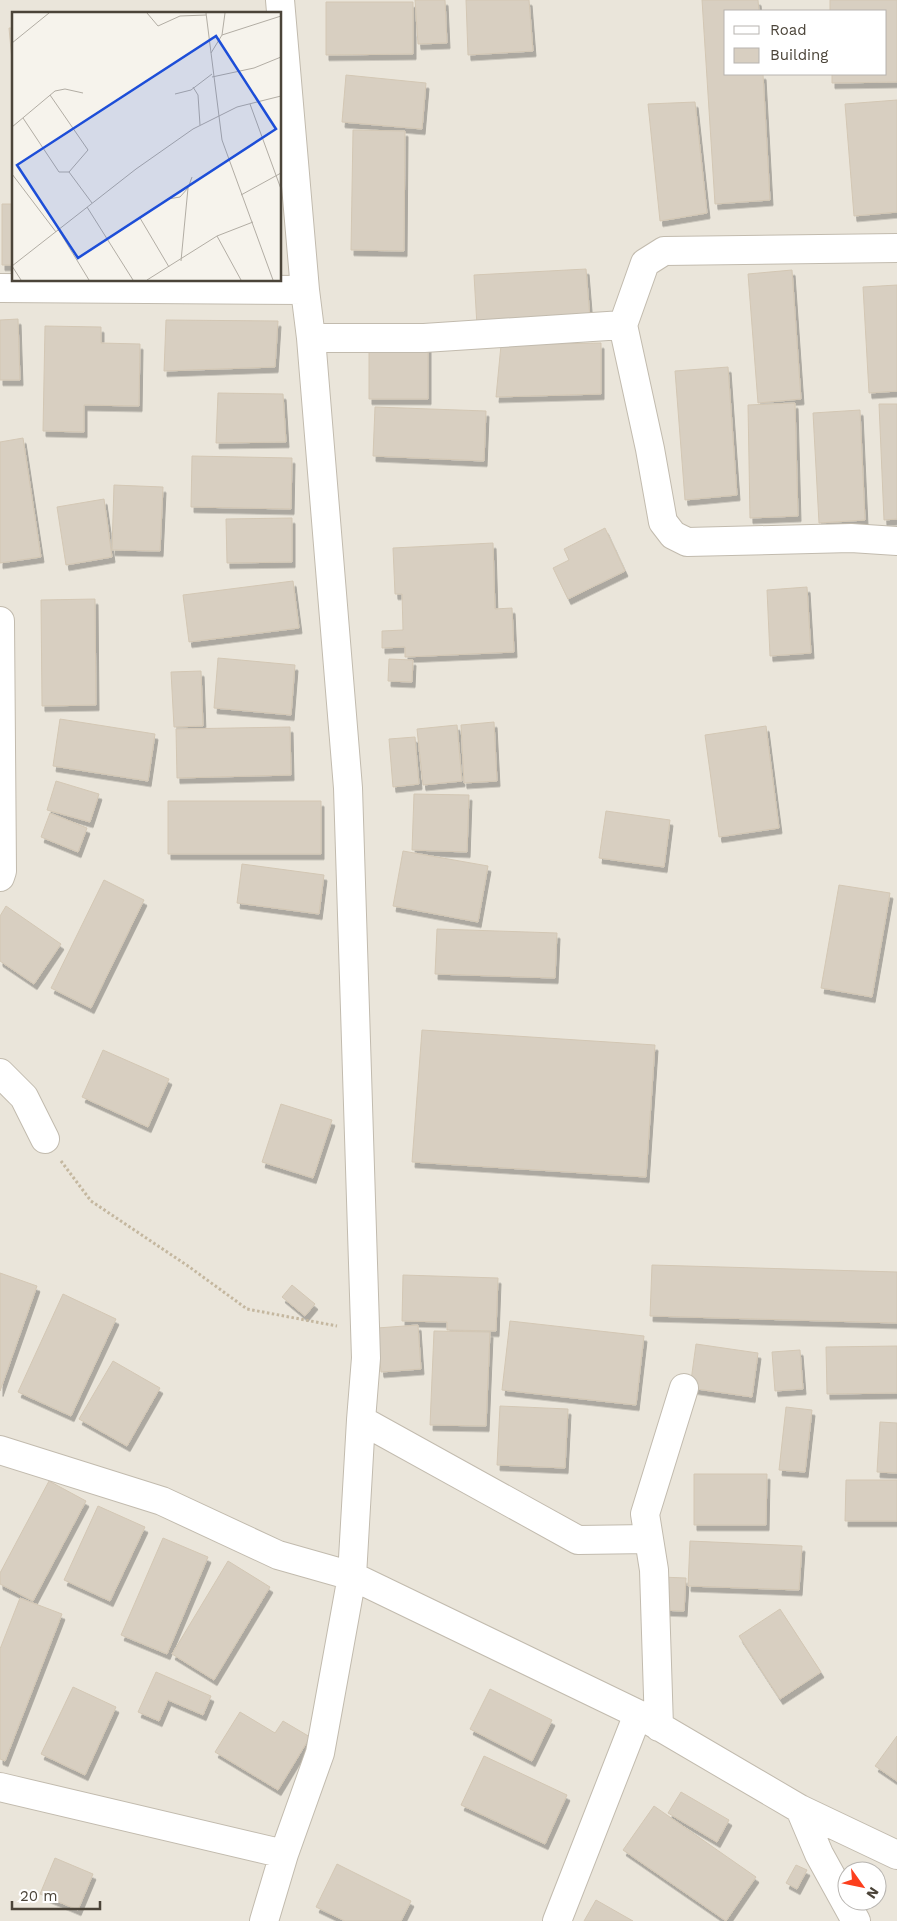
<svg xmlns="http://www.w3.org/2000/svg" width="897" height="1921" font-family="'Work Sans',sans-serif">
<defs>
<filter id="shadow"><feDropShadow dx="3" dy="5.5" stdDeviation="0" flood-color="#0004"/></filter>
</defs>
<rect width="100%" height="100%" fill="#f6f3ec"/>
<!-- residential -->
<path fill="#eae5da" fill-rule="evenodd" d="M0 0H897V1921H0ZM726 11H886V74H726ZM14 14H280V280H14ZM847 1871H877V1901H847Z"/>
<!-- building -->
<path fill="#d8cfc1" stroke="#d3c7b4" filter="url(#shadow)" d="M415 0H445L447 43 418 44Z
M466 0H529L533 51 468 55Z
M702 0H758L759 11H726V74H763L770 200 715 204Z
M830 0H897V82L832 83V74H886V11H830Z
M326 2H413V54L326 55Z
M9 28H14V83Z
M346 75 426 83 422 129 342 122Z
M897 100V212L854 216 845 104Z
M695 102 707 213 660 221 648 104Z
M353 130 405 131 404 251 351 250Z
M2 204H14V265H2Z
M586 269 590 318 477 326 474 275Z
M792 270 801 399 758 403 748 274Z
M897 285V391L869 393 863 287Z
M18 319 20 380H0V320Z
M166 320 278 321 275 367 164 371Z
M45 326 101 327V343L140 344 139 406 84 405V432L43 431Z
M601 343V394L496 397 501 345Z
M369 344 428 345V399H369Z
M728 367 737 495 685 500 675 371Z
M218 393 283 394 286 442 216 443Z
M795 403 798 516 750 518 748 405Z
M879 404H897V519L884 520Z
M375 407 486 411 484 461 373 456Z
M860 410 865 520 819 523 813 413Z
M23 438 41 557 0 563V442Z
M192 456 292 458 291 509 191 507Z
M114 485 163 487 160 551 112 550Z
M104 499 112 557 66 565 57 507Z
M292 518V562L227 563 226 519Z
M605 528 625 571 568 599 553 568 569 560 564 549Z
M493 543 495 609 512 608 514 652 405 657V647L382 648V631L403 630 402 594H395L393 548Z
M293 581 299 628 189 642 183 595Z
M807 587 811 653 770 656 767 590Z
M95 599 96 705 42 706 41 600Z
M218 658 295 665 291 715 214 708Z
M389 659 413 660 412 682 388 681Z
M201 671 203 726 174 727 171 672Z
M60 719 155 734 148 781 53 766Z
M494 722 497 781 464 783 461 725Z
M457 725 462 781 423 785 417 729Z
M766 726 779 828 719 837 705 735Z
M290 727 291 775 177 778 176 729Z
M415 737 419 784 393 787 389 739Z
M56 781 99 794 90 822 47 810Z
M414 794 469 795 467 852 412 850Z
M168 801H321V854H168Z
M606 811 670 820 664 867 599 858Z
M50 813 87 828 78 852 41 837Z
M403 851 488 866 478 922 393 906Z
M242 864 324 875 319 914 237 903Z
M104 880 144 900 91 1008 51 988Z
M839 885 890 893 872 997 821 988Z
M6 906 61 944 34 984 0 961V916Z
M437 929 557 933 555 978 435 974Z
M422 1030 655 1045 646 1177 412 1162Z
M103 1050 169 1079 148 1127 82 1097Z
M281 1104 332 1120 313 1178 262 1162Z
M652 1265 897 1272V1323L650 1316Z
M0 1273 37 1286 0 1391Z
M403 1275 498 1278 496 1331 447 1330V1322L402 1321Z
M292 1285 315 1304 305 1316 282 1297Z
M63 1294 116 1319 71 1416 18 1392Z
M510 1321 644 1336 636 1405 502 1390Z
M418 1325 421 1369 381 1372 377 1328Z
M434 1331 490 1332 486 1426 430 1425Z
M696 1344 758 1353 752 1397 690 1388Z
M897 1346V1393L827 1394 826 1347Z
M800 1350 803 1389 775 1391 772 1352Z
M113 1361 160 1388 127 1446 79 1419Z
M500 1406 568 1409 565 1468 497 1465Z
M786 1407 812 1410 805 1472 779 1470Z
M880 1422 897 1423V1473L877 1472Z
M694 1474H767L766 1525H694Z
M846 1480H897V1521H845Z
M49 1481 86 1501 33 1601 0 1584V1573Z
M98 1506 145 1527 110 1601 64 1580Z
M163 1538 208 1557 167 1654 121 1635Z
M690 1541 802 1546 799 1590 688 1586Z
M228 1561 270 1587 214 1680 172 1654Z
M661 1577 686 1578 684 1611 659 1610Z
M20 1598 62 1614 5 1761 0 1759V1649Z
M780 1609 821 1672 780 1699 739 1636Z
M156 1672 211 1696 203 1715 168 1700 159 1721 138 1712Z
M73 1687 116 1707 85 1775 41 1754Z
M490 1689 552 1720 532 1761 470 1729Z
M240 1712 275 1733 283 1721 310 1737 278 1790 215 1752Z
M897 1736V1781L875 1766Z
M484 1756 567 1795 545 1844 461 1805Z
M681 1792 729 1820 717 1842 668 1813Z
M654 1806 756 1877 726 1921 623 1850Z
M55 1858 93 1874 78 1910 40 1894Z
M337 1864 411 1901 401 1921H345L316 1907Z
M796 1865 807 1870 797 1889 786 1883Z
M596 1900 633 1921H584Z"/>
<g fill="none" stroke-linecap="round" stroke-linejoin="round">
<defs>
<path id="street" d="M0 288 305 290
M623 325 645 263 664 251 897 248
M311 338H424L623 325 650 449 663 522 673 535 687 542 851 538 897 541
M0 621 2 871 0 877
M0 1073 24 1097 45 1139
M361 1420 578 1540 649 1539
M0 1450 162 1501 278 1555 352 1576 638 1714 800 1809 897 1855
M659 1727 654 1570 645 1514 684 1388
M0 1787 284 1854
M800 1809 819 1854 856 1921
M264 1921 284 1854 320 1753 352 1576 361 1420 366 1358 348 788 311 338 305 290 280 0
M557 1921 638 1714"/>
</defs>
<!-- street casing -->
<use href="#street" stroke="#c2bbae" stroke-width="30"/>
<!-- path -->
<path stroke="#c4b79f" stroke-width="3" stroke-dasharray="2.5 2.5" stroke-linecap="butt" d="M61 1161 91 1201 188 1266 247 1309 337 1326"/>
<!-- street -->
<use href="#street" stroke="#fff" stroke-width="28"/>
</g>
<!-- overview -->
<g transform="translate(12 12)">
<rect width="269" height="269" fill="#f6f3ec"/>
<path fill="none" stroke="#b2ada4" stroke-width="1" d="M135 1 146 14 168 4 194 3M194 1 210 128 261 268M210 23 269 4M0 31 37 1M199 41 210 23 213 1M200 65 242 56 269 45M181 75 186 83 188 113M163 82 179 78 200 62M38 83 76 138 57 160 80 191M238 92 269 177M11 106 47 160H57M0 115 43 79 53 77 71 81M0 162 44 220M229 183 269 161M75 195 121 268M46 217 77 268M205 224 229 268M169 249 176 176 180 165M0 254 124 157 181 117 225 95 269 84M0 254 9 268M157 255 128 206 156 187 168 185 176 176M135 268 205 224 241 210"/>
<path fill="#1d4ed8" fill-opacity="0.15" stroke="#1d4ed8" stroke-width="2.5" d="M204 24 264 117 66 246 5 153Z"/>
<rect width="269" height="269" fill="none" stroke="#4b4439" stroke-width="2.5"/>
</g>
<!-- legend -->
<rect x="724" y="10" width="162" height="65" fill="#ffffff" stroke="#b7b4b0"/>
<rect x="734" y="26" width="25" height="8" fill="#ffffff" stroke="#b7b4b0"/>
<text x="770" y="35" font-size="15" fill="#4b4439">Road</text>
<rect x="734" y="48" width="25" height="15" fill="#d8cfc1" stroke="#b7b4b0"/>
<text x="770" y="60" font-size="15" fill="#4b4439">Building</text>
<!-- north arrow -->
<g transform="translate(862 1886) rotate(123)"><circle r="24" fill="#ffffff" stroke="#b7b4b0"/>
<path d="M0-4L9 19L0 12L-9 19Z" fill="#fc3f1d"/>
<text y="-8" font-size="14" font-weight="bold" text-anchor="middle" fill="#4b4439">N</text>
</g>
<!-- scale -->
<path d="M12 1901v8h88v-8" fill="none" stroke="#4b4439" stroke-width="2.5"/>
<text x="20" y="1901" font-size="15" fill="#4b4439" stroke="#ffffff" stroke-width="4" paint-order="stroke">20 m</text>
</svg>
